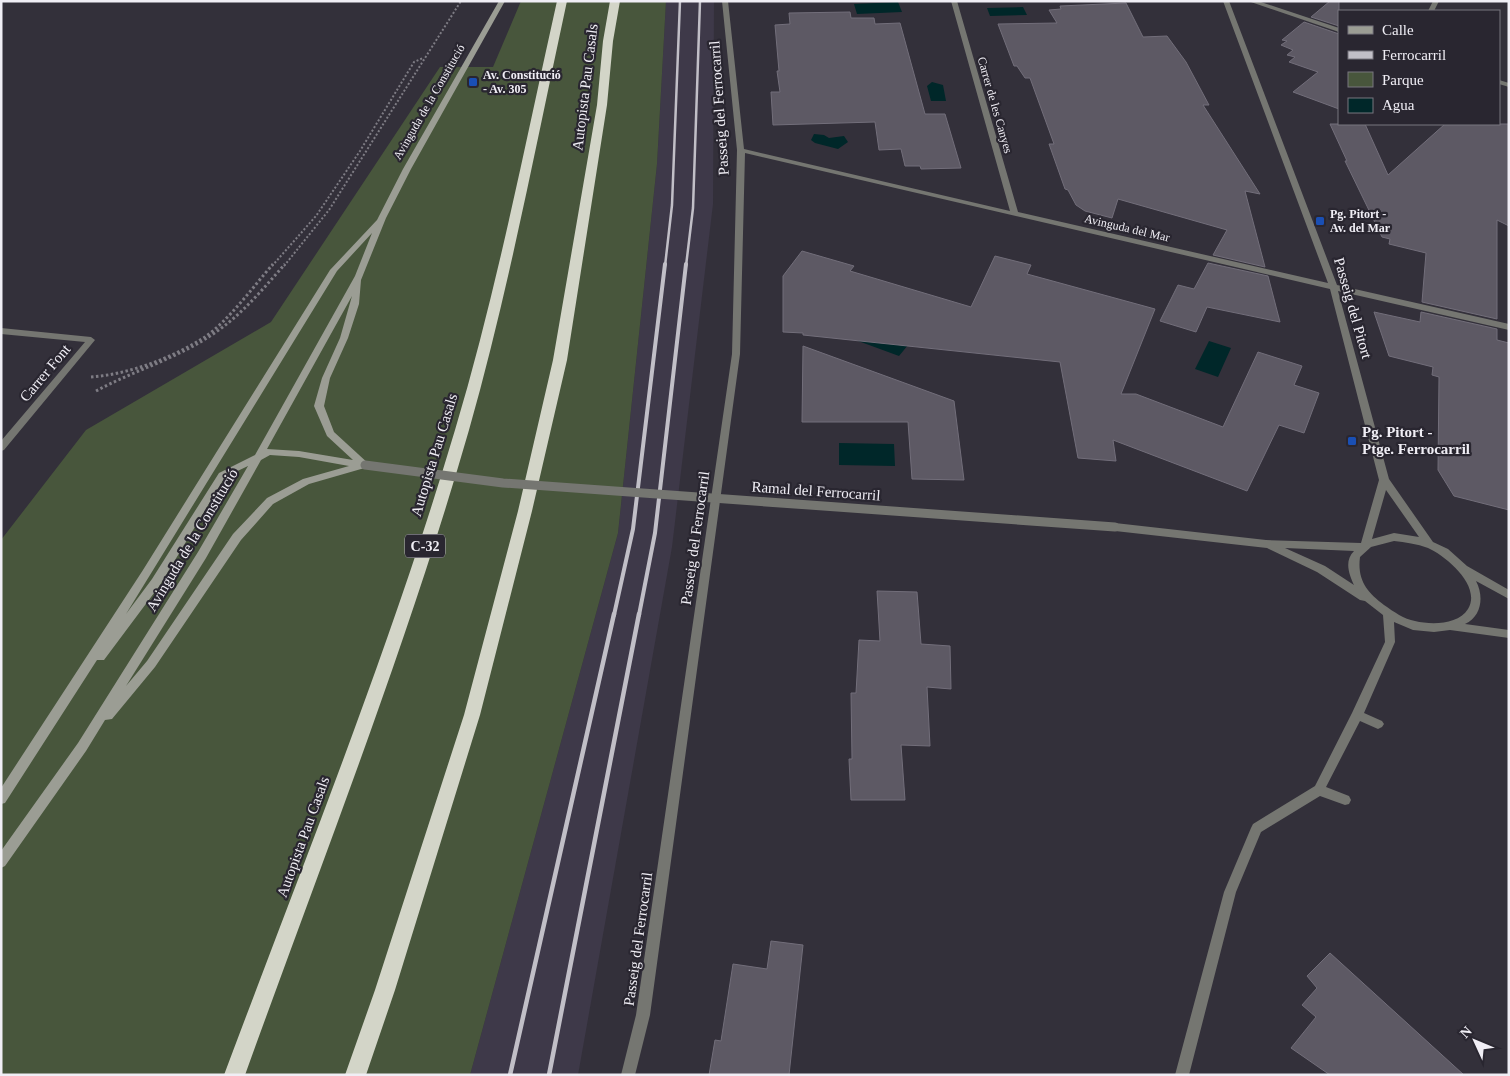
<svg xmlns="http://www.w3.org/2000/svg" width="1510" height="1076" font-family="'Times New Roman',serif">
<rect width="100%" height="100%" fill="#33303a"/>
<!-- built -->
<path fill="#3e3949" d="M666 1H714L713 204 672 547 578 1075H470L618 533 657 164Z"/>
<!-- green -->
<path fill="#48563c" d="M521 1H666L657 164 618 533 470 1075H1V540L86 430 271 322 440 67H493Z"/>
<!-- water -->
<path fill="#002729" d="M898 2 902 12 857 14 854 4Z
M1023 7 1027 15 990 16 987 8Z
M932 82 943 85 946 101H931L927 86Z
M814 134 824 135 829 138 844 136 848 142 838 149 815 143 811 140Z
M850 338 913 339 899 356Z
M1209 341 1231 348 1218 377 1195 369Z
M839 443 894 444 895 466 839 465Z"/>
<!-- building -->
<path fill="#5d5964" stroke="#726e7a" d="M1330 1H1339V26L1311 17Z
M1126 3 1143 37 1167 36 1186 62 1209 105H1203L1260 194 1245 191 1265 267 1213 255 1227 230 1118 199 1112 218 1085 211 1076 205 1068 190 1065 189 1049 144H1054L1030 78H1025L1017 66H1014L998 24 1057 23 1049 10 1061 9 1060 6Z
M850 12 851 18H874L875 24 900 23 925 114H945L961 168 921 169 920 166H905L901 149 879 150 875 122 773 125 771 92H780L777 71H779L775 25 790 24 789 13Z
M1304 22 1339 34V109L1293 92 1318 72 1289 62 1295 57 1287 55 1293 50 1281 45 1287 41 1282 40Z
M1330 124H1365L1388 175 1445 124H1509V226L1497 220V319L1422 302 1426 253 1389 244 1390 239 1382 237 1345 161H1347Z
M802 251 854 266 850 271 971 307 995 256 1031 265 1027 274 1155 309 1121 394H1136L1223 427 1258 352 1302 366 1294 385 1319 393 1304 433 1279 425 1247 491 1113 440 1116 461 1078 458 1060 362 803 335V333L783 332V276Z
M1208 263 1268 276 1280 322 1207 307 1196 332 1160 321 1178 285 1194 289Z
M1374 312 1420 322 1421 312 1497 329V340L1509 343V510L1454 496 1438 470 1439 377 1432 375 1433 367 1389 356Z
M803 346 954 401 964 480 912 479 908 422H802Z
M877 591 917 592 921 644 950 646 951 689 927 687 930 746 901 745 905 800H851L849 759H852L851 693H856L859 640 880 641Z
M771 941 803 945 789 1075H709L715 1040 721 1041 733 964 767 969Z
M1330 953 1464 1075H1330L1291 1048 1316 1017 1302 1005 1317 988 1307 976Z"/>
<g fill="none" stroke-linecap="round" stroke-linejoin="round">
<!-- path-far1 -->
<path stroke="#7e7c84" stroke-width="2" stroke-dasharray="2 2" stroke-linecap="butt" d="M272 266 316 216 360 151 414 62 423 58
M284 266 329 210 461 1"/>
<!-- path -->
<path stroke="#7e7c84" stroke-width="3" stroke-dasharray="2.5 2.5" stroke-linecap="butt" d="M91 377C130 374 172 358 205 337 228 321 254 286 273 264
M96 391C133 371 175 359 210 336 240 317 262 290 285 264"/>
<!-- street -->
<path fill="#757671" fill-rule="evenodd" d="M722 1H728L744 149 1010 211 951 1H957L1018 212 1328 283 1223 1H1229L1337 285 1509 324V330L1338 291 1389 479 1433 542 1448 549 1467 566 1509 590V599L1476 581C1484 596 1482 616 1465 624L1509 630V638L1450 630 1434 632 1413 630 1394 622 1395 642 1364 713 1382 721 1384 724 1382 727 1378 729 1360 721 1326 787 1349 796 1351 800 1349 804 1345 805 1320 796 1261 832 1236 892 1189 1075H1175L1224 892 1251 828 1253 824 1315 786 1352 713 1385 642 1383 615 1365 601 1360 600 1317 572 1267 548 1115 531 1110 527 1115 523 1266 540 1361 543 1379 480 1330 289 745 153 740 354 650 1015 635 1075H621L636 1015 732 354 737 150ZM1386 490 1419 537 1394 533 1372 539ZM1394 541C1405 542 1417 544 1428 548 1446 556 1482 586 1468 609 1458 625 1431 625 1415 621 1404 619 1394 612 1384 605 1367 592 1357 580 1360 557L1371 547ZM1285 548 1354 551C1344 561 1349 574 1354 585L1325 566Z
M1248 1H1258L1339 28V32Z
M1433 1H1439L1434 11H1428Z
M1499 80 1509 83V87L1499 84Z
M1 328 91 337 95 340 4 450 1 451V441L85 342 1 334Z"/>
<!-- secondary -->
<path fill="#9b9d94" fill-rule="evenodd" d="M499 1H505L411 169 386 218 361 280 359 304 348 338 330 378 324 406 334 432 370 465 368 467 309 484 273 504 241 540 155 667 112 719 105 720 86 751 5 866 1 868V851L78 743 198 552 248 466 225 477 160 585 104 660H97L5 803 1 804V788L143 570 330 270 377 220 403 169ZM372 233 355 276 255 455 219 473 152 579 126 614 337 271ZM352 296 340 338 322 378 314 406 327 436 353 460 299 451 267 449ZM270 455 299 457 349 466 303 479 267 498 233 534 147 661 126 686 206 558 261 460Z"/>
<!-- highway -->
<path fill="#d3d5c8" fill-rule="evenodd" d="M557 1H567C536 144 509 289 469 430 406 649 322 861 245 1075H224C304 861 390 649 455 430 497 290 525 144 557 1Z
M610 1H620L613 41 607 105 567 360 532 511 480 715 395 990 366 1075H345L375 990 464 715 518 511 553 360 597 105 603 41Z"/>
<!-- rail-far2 -->
<path stroke="#c1bfc7" stroke-width="2.5" d="M665 266 672 205 680 1
M686 266 693 208 700 1"/>
<!-- rail-far1 -->
<path stroke="#c1bfc7" stroke-width="4" d="M614 615 633 529 665 264
M639 615 655 533 686 264"/>
<!-- rail -->
<path stroke="#c1bfc7" stroke-width="4.5" d="M510 1075 614 614
M549 1075 639 614"/>
<!-- street-bridge -->
<path stroke="#757671" stroke-width="9" d="M365 465 503 483 1115 527"/>
</g>
<!-- markers -->
<g fill="#1a4fb4" stroke="#292630" stroke-width="2">
<rect x="468" y="77" width="10" height="10" rx="2.5"/>
<rect x="1315" y="216" width="10" height="10" rx="2.5"/>
<rect x="1347" y="436" width="10" height="10" rx="2.5"/>
</g>
<g text-anchor="middle" stroke-width="4.5" stroke-linejoin="round" paint-order="stroke">
<!-- far-poi labels -->
<g font-size="12" font-weight="bold" fill="#f0eef5" stroke="#292630" text-anchor="start">
<text x="483" y="79">Av. Constitució<tspan x="483" dy="14">- Av. 305</tspan></text>
<text x="1330" y="218">Pg. Pitort -<tspan x="1330" dy="14">Av. del Mar</tspan></text>
</g>
<!-- far-street labels -->
<g font-size="12" fill="#f0eef5" stroke="#292630">
<text transform="translate(429 102) rotate(-60)" y="4">Avinguda de la Constitució</text>
<text transform="translate(995 105) rotate(74)" y="4">Carrer de les Canyes</text>
<text transform="translate(1127 228) rotate(13)" y="4">Avinguda del Mar</text>
</g>
<!-- shield labels -->
<rect fill="#292630" stroke="#b4b2ba" stroke-width="1" x="405" y="534.5" width="40" height="23" rx="4"/>
<g font-size="14" font-weight="bold" fill="#f0eef5">
<text x="425" y="551">C-32</text>
</g>
<!-- street labels -->
<g font-size="15" fill="#f0eef5" stroke="#292630">
<text transform="translate(585 87) rotate(-83)" y="5">Autopista Pau Casals</text>
<text transform="translate(719 108) rotate(-94)" y="5">Passeig del Ferrocarril</text>
<text transform="translate(1353 308) rotate(74)" y="5">Passeig del Pitort</text>
<text transform="translate(45 373) rotate(-50)" y="5">Carrer Font</text>
<text transform="translate(434 455) rotate(-73)" y="5">Autopista Pau Casals</text>
<text transform="translate(816 491) rotate(4)" y="5">Ramal del Ferrocarril</text>
<text transform="translate(695 538) rotate(-82)" y="5">Passeig del Ferrocarril</text>
<text transform="translate(192 540) rotate(-59)" y="5">Avinguda de la Constitució</text>
<text transform="translate(303 837) rotate(-70)" y="5">Autopista Pau Casals</text>
<text transform="translate(638 939) rotate(-82)" y="5">Passeig del Ferrocarril</text>
</g>
<!-- poi labels -->
<g font-size="15" font-weight="bold" fill="#f0eef5" stroke="#292630" text-anchor="start">
<text x="1362" y="437">Pg. Pitort -<tspan x="1362" dy="17">Ptge. Ferrocarril</tspan></text>
</g>
</g>
<!-- border -->
<rect width="1510" height="1076" fill="none" stroke="#f0eef5" stroke-width="5"/>
<!-- legend -->
<rect x="1338" y="10" width="162" height="115" fill="#292630" stroke="#79767f"/>
<rect x="1348" y="26" width="25" height="8" fill="#9b9d94" stroke="#79767f"/>
<text x="1382" y="35" font-size="15" fill="#f0eef5">Calle</text>
<rect x="1348" y="51" width="25" height="8" fill="#c1bfc7" stroke="#79767f"/>
<text x="1382" y="60" font-size="15" fill="#f0eef5">Ferrocarril</text>
<rect x="1348" y="72" width="25" height="15" fill="#48563c" stroke="#79767f"/>
<text x="1382" y="85" font-size="15" fill="#f0eef5">Parque</text>
<rect x="1348" y="98" width="25" height="15" fill="#002729" stroke="#79767f"/>
<text x="1382" y="110" font-size="15" fill="#f0eef5">Agua</text>
<!-- north arrow -->
<g transform="translate(1475 1041) rotate(314)" stroke="#292630" stroke-width="4" paint-order="stroke">
<path d="M0-4L9 19L0 12L-9 19Z" fill="#f0eef5"/>
<text y="-8" font-size="14" font-weight="bold" text-anchor="middle" fill="#f0eef5">N</text>
</g>
</svg>
